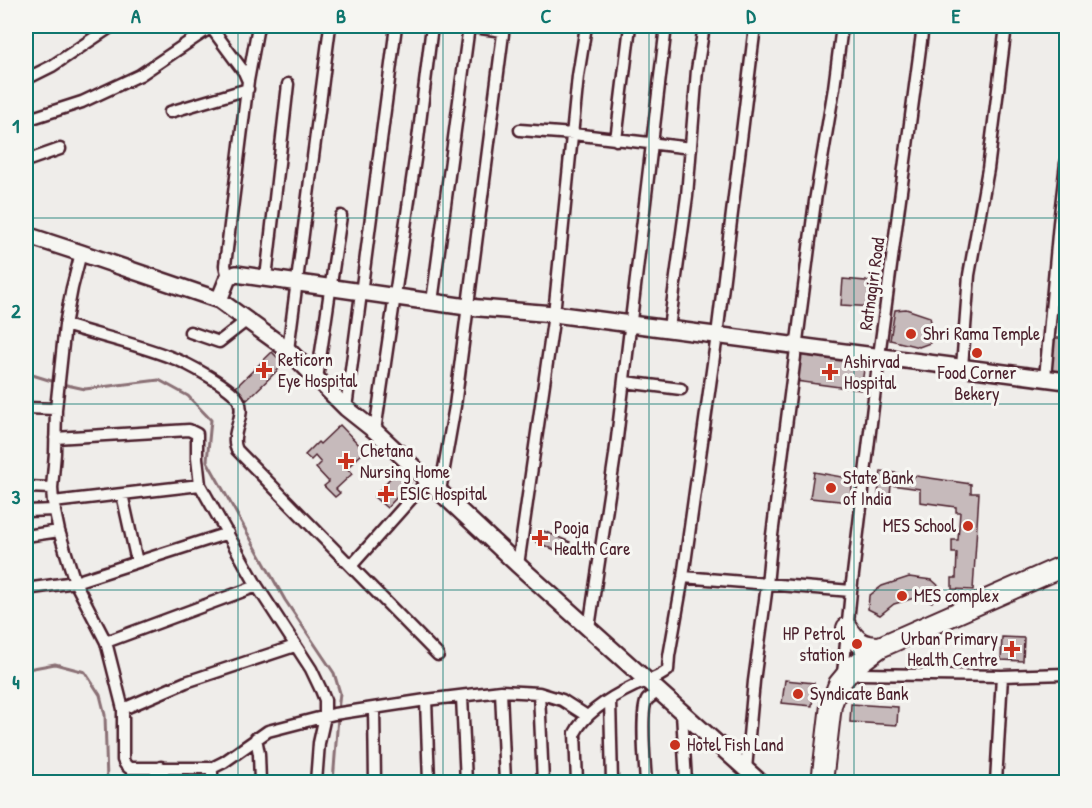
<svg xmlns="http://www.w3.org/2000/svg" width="1092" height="808" font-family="'Patrick Hand',sans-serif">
<rect width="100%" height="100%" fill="#efedea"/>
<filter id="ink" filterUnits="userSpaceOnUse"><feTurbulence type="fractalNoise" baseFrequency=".0167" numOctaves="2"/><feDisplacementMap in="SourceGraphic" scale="12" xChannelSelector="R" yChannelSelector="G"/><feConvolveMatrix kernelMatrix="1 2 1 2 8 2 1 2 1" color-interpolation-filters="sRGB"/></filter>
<g filter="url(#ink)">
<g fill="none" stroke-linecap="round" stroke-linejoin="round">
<!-- stream -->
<path stroke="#8a6f74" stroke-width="3" d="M26 373 55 382
M62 384 85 389 159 380 188 396 211 420 207 461 285 600 334 673 340 693 338 711
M26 667 28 669 55 664 85 672 100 695 105 715 107 782
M333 782 338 717"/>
</g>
<!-- building -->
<path fill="#c6babb" stroke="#4a1f2b" stroke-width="1.5" d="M843 279 877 282 875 307 841 305Z
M906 309 930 317 932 327 930 343 919 347 890 340 895 310Z
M1055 338H1066V374L1050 372Z
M272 352 284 364 247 400 235 388Z
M799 354 865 363 861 390 796 381Z
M340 425 365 451 347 468 352 474 336 489 340 493 335 497 324 486 329 482 316 468 321 463 315 456 311 460 305 455 318 442 320 444Z
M397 470 411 482 387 508 374 497Z
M881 471 971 484V493H979L973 590 952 589V578H956L957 553H952V540H958L960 512H956V507L920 502V489L891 485 890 496 878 494Z
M814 472 853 479 850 502 810 498Z
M541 530 570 542 565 554 536 542Z
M909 577 932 580 941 588 932 602 921 596 894 604 880 615 868 609 869 596 882 586Z
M1002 637 1024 638 1023 661 1001 660Z
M785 680 814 683 812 706 782 703Z
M851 704 898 707 897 725 850 722Z"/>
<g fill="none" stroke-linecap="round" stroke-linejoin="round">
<defs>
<path id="street" d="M210 26 244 72 248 81
M466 26 503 31
M26 79 52 66 112 26
M170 112 248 89
M26 120 82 102 140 75 211 27
M520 130 573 134 691 148
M616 140 630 26
M26 161 60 149
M81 253 72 288 65 325 56 409 55 453 52 488 53 502 200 485
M228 278 225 265 248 81 258 26
M266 278 288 84
M432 302 469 26
M65 325C100 336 136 344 170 357 185 362 234 388 239 401 246 416 229 435 237 450L438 655
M669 328 687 196 697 70 704 26
M190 332 219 342 246 321
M288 350 330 26
M962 367 969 275 988 169 1006 26
M1045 378 1059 223 1066 163
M317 379 341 216
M625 382 681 389
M26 408 56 409
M346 408 396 26
M375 431 418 139 432 26
M55 438 189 430 197 434V458L200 485 257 586 311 669 321 690 325 700V716L319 743 316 782
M26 487 52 488
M440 491 455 406 504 26
M122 494 137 562
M53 502 59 531 75 582 106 642 123 709V760L125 764 129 768H212L224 762 268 731 334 714 426 700 501 691 539 693 562 700 587 716
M26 511 55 510
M26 536 59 531
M352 565 427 481
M518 565 554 314 578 76 586 26
M683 577 851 591
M26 589 75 582 228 533
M589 628 615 455 666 26
M106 642 257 586
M843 674 851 591 879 356 923 26
M859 674 1002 676 1066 674
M501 691 505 782
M539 693 543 782
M462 697 466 782
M426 700 429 782
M610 700 612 782
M374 708 375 782
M123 709 186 682 295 646
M682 713 686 782
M256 738 259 754 260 782
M746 769 754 681 767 585 771 543 815 201 834 88 842 26
M161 782V767
M212 782V768
M577 782 575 733C586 711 613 696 634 686 646 681 658 679 668 670L669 656 683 577 717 335 755 26
M646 782C645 768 640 710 647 700 650 697 655 694 659 691
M996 782 1002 676"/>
<path id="secondary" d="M26 235 81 253 219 300 288 350 346 408 375 431 518 565 760 782
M219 300 228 278 236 274 467 307 554 314 1066 381"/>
<path id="highway" d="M847 628C856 642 862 647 880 647
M822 782 831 705 839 684 853 667 880 647 1066 565"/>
</defs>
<!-- street casing -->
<use href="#street" stroke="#4a1f2b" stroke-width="15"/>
<!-- secondary casing -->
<use href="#secondary" stroke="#4a1f2b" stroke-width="20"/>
<!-- highway casing -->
<use href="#highway" stroke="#4a1f2b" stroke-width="24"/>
<!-- street -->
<use href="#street" stroke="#f6f6f2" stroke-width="10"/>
<!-- secondary -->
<use href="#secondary" stroke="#f6f6f2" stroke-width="15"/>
<!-- highway -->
<use href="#highway" stroke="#f6f6f2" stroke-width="20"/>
</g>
</g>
<!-- grid -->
<path fill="none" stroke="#0f766e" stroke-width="1.5" stroke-opacity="0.55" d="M238 26V782M443 26V782M649 26V782M854 26V782M26 218H1066M26 404H1066M26 590H1066"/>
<!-- markers -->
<g fill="#c8321e" stroke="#f6f6f2" stroke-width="2">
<circle cx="911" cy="334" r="6"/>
<circle cx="977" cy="353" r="6"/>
<path d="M261 361h6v6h6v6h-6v6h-6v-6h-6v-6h6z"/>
<path d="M827 363h6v6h6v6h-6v6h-6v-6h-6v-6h6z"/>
<path d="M343 452h6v6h6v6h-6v6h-6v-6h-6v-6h6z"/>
<circle cx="831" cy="488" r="6"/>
<path d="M383 485h6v6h6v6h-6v6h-6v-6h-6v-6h6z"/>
<circle cx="968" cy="526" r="6"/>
<path d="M537 529h6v6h6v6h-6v6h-6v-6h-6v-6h6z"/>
<circle cx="902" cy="596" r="6"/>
<circle cx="857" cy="644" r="6"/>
<path d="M1009 640h6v6h6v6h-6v6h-6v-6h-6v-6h6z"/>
<circle cx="798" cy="694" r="6"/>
<circle cx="675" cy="745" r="6"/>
</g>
<g text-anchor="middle" stroke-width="6" stroke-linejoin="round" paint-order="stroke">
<!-- street labels -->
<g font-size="18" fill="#4a1f2b" stroke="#f6f6f2">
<text transform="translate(872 284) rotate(-82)" y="6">Ratnagiri Road</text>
</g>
<!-- poi labels -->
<g font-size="18" fill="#4a1f2b" stroke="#f6f6f2" text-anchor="start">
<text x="923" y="340">Shri Rama Temple</text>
<text x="278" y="366">Reticorn<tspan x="278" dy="21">Eye Hospital</tspan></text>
<text x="844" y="368">Ashirvad<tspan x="844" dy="21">Hospital</tspan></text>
<text x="977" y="379" text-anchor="middle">Food Corner<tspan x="977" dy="21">Bekery</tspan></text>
<text x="360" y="457">Chetana<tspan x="360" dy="21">Nursing Home</tspan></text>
<text x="843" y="484">State Bank<tspan x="843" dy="21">of India</tspan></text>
<text x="400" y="500">ESIC Hospital</text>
<text x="956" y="532" text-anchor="end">MES School</text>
<text x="554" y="534">Pooja<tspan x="554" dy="21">Health Care</tspan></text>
<text x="914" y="602">MES complex</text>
<text x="845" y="640" text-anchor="end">HP Petrol<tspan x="845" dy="21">station</tspan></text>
<text x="998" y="645" text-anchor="end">Urban Primary<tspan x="998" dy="21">Health Centre</tspan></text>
<text x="810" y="700">Syndicate Bank</text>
<text x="687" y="751">Hotel Fish Land</text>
</g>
</g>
<!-- margin -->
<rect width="1092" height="808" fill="none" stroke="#f6f6f2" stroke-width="66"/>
<rect x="33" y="33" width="1026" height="742" fill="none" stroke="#0f766e" stroke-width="2"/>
<g font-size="20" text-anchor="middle" font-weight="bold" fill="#0f766e">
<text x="136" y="23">A</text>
<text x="341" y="23">B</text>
<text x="546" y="23">C</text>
<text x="751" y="23">D</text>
<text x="956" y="23">E</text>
<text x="16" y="133">1</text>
<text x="16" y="318">2</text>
<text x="16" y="504">3</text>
<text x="16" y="689">4</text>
</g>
</svg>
